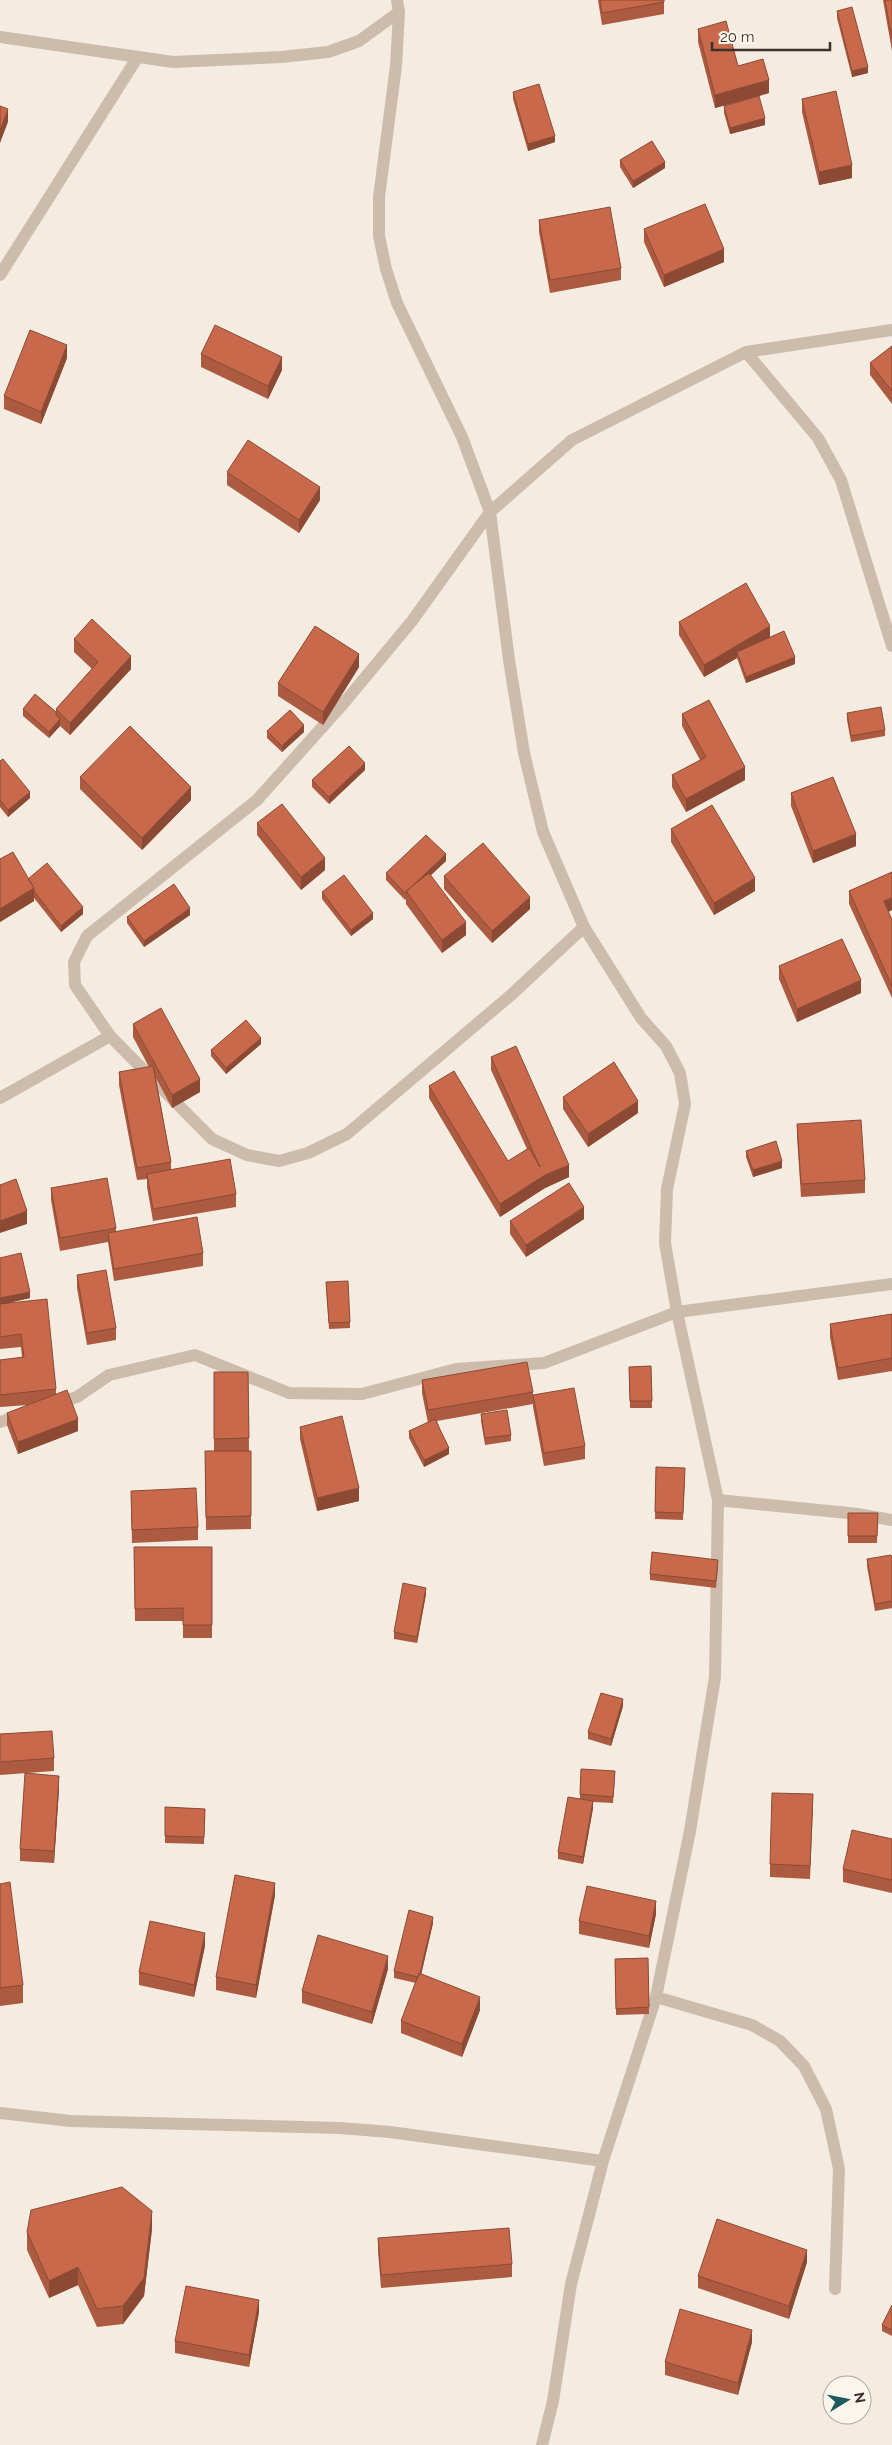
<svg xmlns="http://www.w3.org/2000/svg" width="892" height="2445" font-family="Raleway,sans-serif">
<rect width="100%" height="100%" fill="#f4ebe1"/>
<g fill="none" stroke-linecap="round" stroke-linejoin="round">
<!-- minor -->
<path stroke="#cdbbac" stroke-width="12" d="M397 0 399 12 396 66 379 197V236L386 269 397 303 462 437 490 512 509 660 524 753 543 832 584 927 641 1018 666 1046 680 1073 685 1104 667 1189 665 1243 677 1312 718 1500 715 1677 690 1831 656 1997 603 2161 571 2284 553 2401 542 2445
M0 37 173 62 281 57 328 52 359 41 399 12
M0 275 137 58
M746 352 818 438 841 480 892 646
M584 927 511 995 347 1134 308 1153 279 1161 247 1155 212 1139 110 1036 75 985 74 962 87 936 257 800 343 704 412 621 490 512 572 440 746 352 892 330
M0 1098 110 1036
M55 1404 77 1397 109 1375 195 1355 289 1393 362 1394 456 1369 544 1363 677 1312 892 1284
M0 1422 24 1414
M718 1500 858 1514 892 1520
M656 1997 752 2025 780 2041 804 2066 826 2109 839 2169 835 2289
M0 2113 71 2121 340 2128 390 2132 603 2161"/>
</g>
<!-- wall -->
<path fill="#ac5a40" d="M598 0H664V14L602 25Z
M883 0H892V51Z
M837 11 868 73 852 77 837 18Z
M698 29 738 66 769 93 715 108 698 42Z
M513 92 555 142 528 151 513 99Z
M802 99 852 178 819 185 802 112Z
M724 106 765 125 730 134 724 113Z
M620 160 665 168 633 188 620 167Z
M539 220 621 268V280L550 293 539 232Z
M644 229 724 262 664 287 644 242Z
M892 346V404L870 375V363Z
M201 354 282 370 268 399 201 367Z
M67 358 41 424 4 409V396Z
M227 472 320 500 299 533 227 485Z
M679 622 770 637 795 664 746 683 737 658 704 677 679 635Z
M74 639 131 669 70 735 60 726 49 738 23 716V709L56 712V709L92 669 74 652Z
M359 667 323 725 278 696V683Z
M847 713 885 730V736L851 742 847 720Z
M682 714 745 780 686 812 672 787V775L700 760 682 726Z
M267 731 304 732 282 752 267 738Z
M0 761 30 798 8 817 0 807Z
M365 770 329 804 312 787V780Z
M80 777 191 800 142 850 80 789Z
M791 793 856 846 813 863 791 806Z
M257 823 325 870 301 890 257 835Z
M671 829 755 891 714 915 671 842Z
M0 859 28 879 83 914 61 932 34 898V901L0 922Z
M446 861 430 875 466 935 442 953 406 904V899L405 900 386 880V873Z
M892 872V910L888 912 892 920V998L849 904V891Z
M444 876 530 909 492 943 444 889Z
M322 892 373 919 351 936 322 899Z
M190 915 144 947 127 923V917Z
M779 966 861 993 797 1022 779 979Z
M133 1024 200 1092 172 1108 156 1078 171 1162V1170L236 1194V1207L153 1221 147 1187V1179L137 1180 119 1085V1072L149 1067 133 1037Z
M261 1044 226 1074 211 1056V1050Z
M491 1057 569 1177 545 1188 500 1217 429 1098V1086L508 1161 527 1149 491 1070Z
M563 1097 638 1113 588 1147 563 1109Z
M797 1124 865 1180V1193L801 1197 797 1136Z
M746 1151 782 1168 753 1177 746 1157Z
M51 1188 116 1228V1231L203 1253V1266L114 1281 108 1242 60 1251 51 1200Z
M584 1219 526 1257 510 1234V1221Z
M0 1258 30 1298 11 1302 56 1389V1394L78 1431 18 1454 7 1425V1413L28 1405 0 1407V1360L22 1357 21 1347 0 1349Z
M77 1275 116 1328V1340L87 1345 77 1288Z
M326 1282 350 1322V1328L329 1329Z
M892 1314V1371L838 1380 830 1337V1324Z
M651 1366 652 1408H630L629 1367Z
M214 1372H248L249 1451H251V1529L206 1530 205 1451H214Z
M422 1380 533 1392V1404L437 1421 449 1454 424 1467 409 1438V1431L428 1423 422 1393Z
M533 1395 585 1446V1459L544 1466 533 1407Z
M481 1414 511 1435V1441L485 1445 481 1421Z
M300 1427 359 1501 317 1511 300 1439Z
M656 1467 685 1475 683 1520 655 1519Z
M131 1491 198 1527V1540L132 1543Z
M848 1513H878L877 1543H848Z
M134 1547H212V1638H183V1621H135Z
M867 1559 892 1560V1608L875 1611 867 1566Z
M718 1566 716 1588 650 1580V1574Z
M426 1594 417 1643 394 1639V1632Z
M623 1706 611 1746 588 1739V1732Z
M0 1734 54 1758V1771L0 1775Z
M581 1769 615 1778 613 1803 593 1802V1808L583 1864 558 1859V1852L580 1799Z
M59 1789 54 1863 20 1861V1849Z
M813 1806 810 1879 770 1877V1864Z
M165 1807 205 1809 204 1844 165 1843Z
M892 1839V1893L843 1882V1869Z
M0 1884 23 1985V2003L0 2006Z
M275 1895 256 1998 216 1990V1977Z
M656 1914 649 1948 579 1934V1921Z
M433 1923 421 1974 480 2010 462 2057 401 2033V2021L416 1983 394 1978V1971Z
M205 1946 194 1997 139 1985V1972Z
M648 1958 649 2014 616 2015 615 1959Z
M388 1969 372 2024 302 2003V1991Z
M152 2229 144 2296 123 2324 97 2327 78 2285 49 2298 27 2250V2232Z
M378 2238 512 2264V2277L381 2288 378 2251Z
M807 2262 789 2319 698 2288V2276Z
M892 2305V2336L882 2331V2325Z
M259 2312 249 2367 175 2353V2341Z
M752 2342 738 2395 665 2375V2362Z"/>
<!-- shaded-wall -->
<path fill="#8c4a34" d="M868 67V73L852 77V71Z
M769 80V93L715 108V95Z
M8 109V122L0 143V130Z
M765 118V125L730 134V128Z
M555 136V142L528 151V144Z
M665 162V168L633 188V181Z
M852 165V178L819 185V172Z
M724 249V262L664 287V275Z
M67 345V358L41 424V412Z
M282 357V370L268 399V386Z
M320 487V500L299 533V520Z
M770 626V638L737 652V658L704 677V665Z
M359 654V667L323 725V712Z
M131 656V669L70 735V723Z
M795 657V664L746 683V677Z
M60 719V726L49 738V732Z
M304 725V732L282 752V746Z
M365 763V770L329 804V797Z
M745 767V780L686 812V799Z
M191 787V800L142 850V838Z
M30 792V798L8 817V810Z
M856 834V846L813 863V851Z
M446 854V861L409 896 406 892Z
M325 858V870L301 890V877Z
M755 878V891L714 915V903Z
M34 888V901L0 922V909Z
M530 897V909L492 943V931Z
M892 898V910L884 914V901Z
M83 907V914L61 932V926Z
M190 908V915L144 947V941Z
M373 913V919L351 936V930Z
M466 922V935L442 953V940Z
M861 980V993L797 1022V1009Z
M261 1038V1044L226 1074V1068Z
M200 1079V1092L172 1108V1095Z
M638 1101V1113L588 1147V1134Z
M782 1161V1168L753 1177V1170Z
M569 1165V1177L545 1188 500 1217V1204L545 1175Z
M584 1207V1219L526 1257V1245Z
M27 1211V1224L0 1233V1221Z
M30 1292V1298L0 1305V1298Z
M78 1419V1431L18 1454V1442Z
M449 1448V1454L424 1467V1460Z
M359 1488V1501L317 1511V1498Z
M426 1588V1594L417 1643V1637Z
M623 1699V1706L611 1746V1739Z
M59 1776V1789L54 1863V1851Z
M593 1801V1808L583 1864V1857Z
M275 1883V1895L256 1998V1985Z
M656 1901V1914L649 1948V1936Z
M433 1917V1923L419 1984V1978Z
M205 1933V1946L194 1997V1985Z
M388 1956V1969L372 2024V2012Z
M480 1997V2010L462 2057V2044Z
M152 2211V2229L144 2296 123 2324V2306Z
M807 2250V2262L789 2319V2306Z
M78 2267V2285L49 2298V2281Z
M259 2300V2312L249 2367V2355Z
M752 2330V2342L738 2395V2383Z"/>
<!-- building -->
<path fill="#c8694b" stroke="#8c4a34" d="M600 0H664V2L602 13Z
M885 0H892V39Z
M852 7 868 67 852 71 837 11Z
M726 21 738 66 763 59 769 80 715 95 698 29Z
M539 84 555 136 528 144 513 92Z
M836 91 852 165 819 172 802 99Z
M759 96 765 118 730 128 724 106Z
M0 106 8 109 0 130Z
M652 141 665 162 633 181 620 160Z
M705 204 724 249 664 275 644 229Z
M610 207 621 268 550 280 539 220Z
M215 325 282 357 268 386 201 354Z
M30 330 67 345 41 412 4 396Z
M892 346V391L870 363Z
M248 440 320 487 299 520 227 472Z
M746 583 770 626 704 665 679 622Z
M92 619 131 656 70 723 56 709 98 662 74 639Z
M315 626 359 654 323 712 278 683Z
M784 631 795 657 746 677 737 652Z
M35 694 56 712V715L60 719 49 732 23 709Z
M709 700 745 767 686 799 672 775 706 757 682 714Z
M881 707 885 730 851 736 847 713Z
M290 710 304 725 282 746 267 731Z
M130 726 191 787 142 838 80 777Z
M349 746 365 763 329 797 312 780Z
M3 759 30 792 8 810 0 800V761Z
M833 777 856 834 813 851 791 793Z
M282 804 325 858 301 877 257 823Z
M712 805 755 878 714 903 671 829Z
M426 835 446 854 405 893 386 873Z
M483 843 530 897 492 931 444 876Z
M13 852 34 888 0 909V859Z
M47 863 83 907 61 926 34 891V888L28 879Z
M892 872V898L884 901 892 920V986L849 891Z
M429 873 466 922 442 940 406 891Z
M344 875 373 913 351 930 322 892Z
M174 884 190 908 144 941 127 917Z
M842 939 861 980 797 1009 779 966Z
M161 1008 200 1079 172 1095 133 1024Z
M246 1020 261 1038 226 1068 211 1050Z
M516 1046 569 1165 545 1175 500 1204 429 1086 454 1071 508 1161 529 1148 540 1167 491 1057Z
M614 1062 638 1101 588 1134 563 1097Z
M153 1066 171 1162 137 1168 119 1072Z
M861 1120 865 1180 801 1184 797 1124Z
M776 1141 782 1161 753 1170 746 1151Z
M230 1159 236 1194 153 1209 147 1174Z
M107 1178 116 1228 60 1238 51 1188Z
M16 1179 27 1211 0 1221V1185Z
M569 1183 584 1207 526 1245 510 1221Z
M197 1217 203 1253 114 1269 108 1233Z
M21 1253 30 1292 0 1298V1258Z
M106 1270 116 1328 87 1333 77 1275Z
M348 1281 350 1322 329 1323 326 1282Z
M47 1299 56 1389 0 1395V1360L24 1357 21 1334 0 1337V1304Z
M892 1314V1358L838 1368 830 1324Z
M527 1362 533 1392 428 1410 422 1380Z
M651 1366 652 1401H630L629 1367Z
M214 1372H248L249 1438 214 1439Z
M574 1388 585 1446 544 1453 533 1395Z
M67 1390 78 1419 18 1442 7 1413Z
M507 1410 511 1435 485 1438 481 1414Z
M342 1416 359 1488 317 1498 300 1427Z
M435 1419 449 1448 424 1460 409 1431Z
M205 1451H251V1516L206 1517Z
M656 1467 685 1468 683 1513 655 1512Z
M196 1488 198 1527 132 1530 131 1491Z
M848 1513H878L877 1536H848Z
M134 1547H212V1625H183V1608L135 1609Z
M652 1552 718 1560 716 1581 650 1574Z
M891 1555 892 1560V1601L875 1604 867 1559Z
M403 1583 426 1588 417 1637 394 1632Z
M601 1693 623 1699 611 1739 588 1732Z
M52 1731 54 1758 0 1762V1734Z
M581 1769 615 1771 613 1797 580 1794Z
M25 1773 59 1776 54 1851 20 1849Z
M772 1793 813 1794 810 1866 770 1864Z
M568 1797 593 1801 583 1857 558 1852Z
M165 1807 205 1809 204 1837 165 1836Z
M852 1830 892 1839V1880L843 1869Z
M235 1875 275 1883 256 1985 216 1977Z
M10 1882 23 1985 0 1988V1884Z
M587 1886 656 1901 649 1936 579 1921Z
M409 1910 433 1917 420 1974 418 1977 394 1971Z
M150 1921 205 1933 194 1985 139 1972Z
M318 1935 388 1956 372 2012 302 1991Z
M648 1958 649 2007 616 2009 615 1959Z
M419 1973 480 1997 462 2044 401 2021Z
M122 2187 152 2211 144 2278 123 2306 97 2309 78 2267 49 2281 27 2232 31 2210Z
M717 2219 807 2250 789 2306 698 2276Z
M509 2228 512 2264 381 2275 378 2238Z
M186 2286 259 2300 249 2355 175 2341Z
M892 2305V2330L882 2325Z
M680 2309 752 2330 738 2383 665 2362Z"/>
<!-- north arrow -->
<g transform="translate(847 2400) rotate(80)"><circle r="24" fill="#fbf5ee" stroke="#aea6a0"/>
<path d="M0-4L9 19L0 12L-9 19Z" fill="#1f5a5e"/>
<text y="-8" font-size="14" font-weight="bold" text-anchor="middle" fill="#3b302b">N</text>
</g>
<!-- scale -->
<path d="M712 42v8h118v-8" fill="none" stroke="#3b302b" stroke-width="2.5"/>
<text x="720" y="42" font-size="15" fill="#3b302b" stroke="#fbf5ee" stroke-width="4" paint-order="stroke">20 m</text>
</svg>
